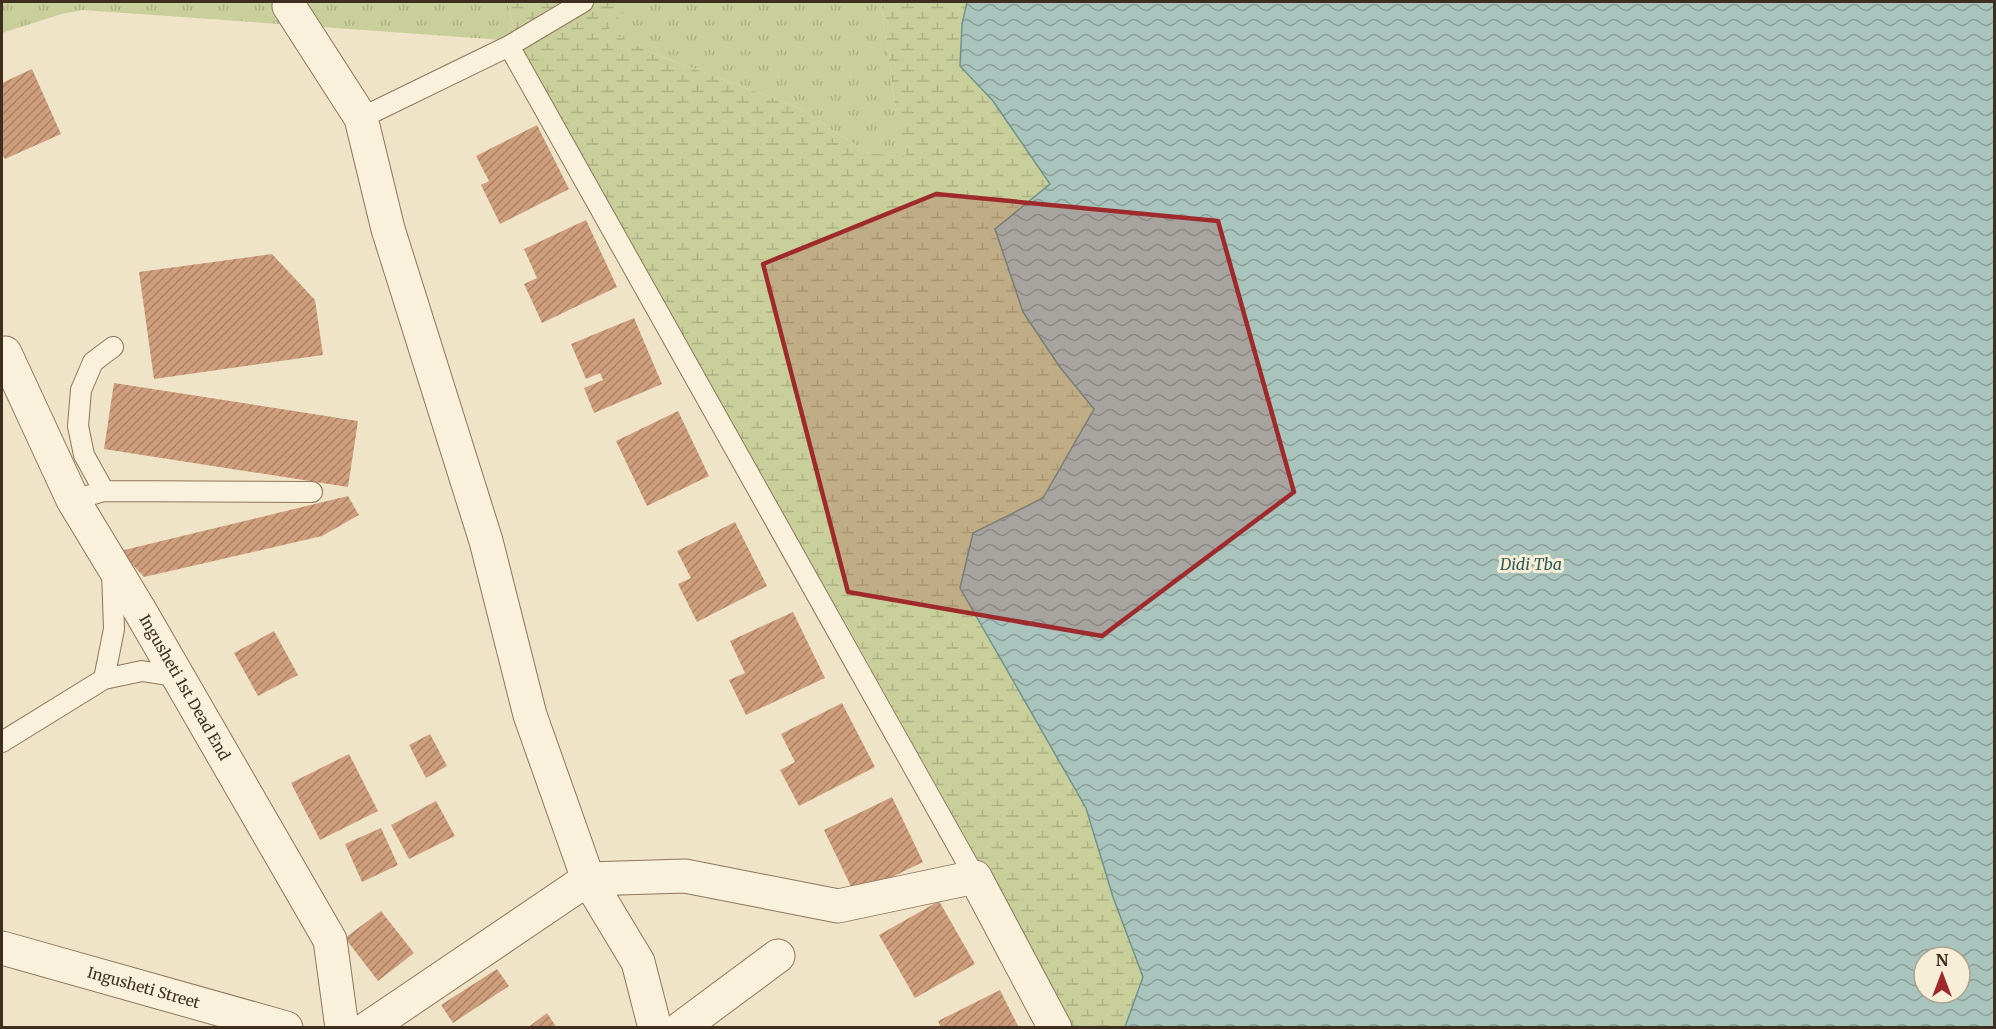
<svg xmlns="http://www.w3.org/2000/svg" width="1996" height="1029" font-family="Merriweather,serif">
<defs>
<pattern id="grass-tufts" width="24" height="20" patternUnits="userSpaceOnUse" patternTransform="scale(1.5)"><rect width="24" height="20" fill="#c9cf9b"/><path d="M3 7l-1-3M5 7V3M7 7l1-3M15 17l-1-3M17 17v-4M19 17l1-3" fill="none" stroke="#aeb285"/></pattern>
<pattern id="wetland-marsh" width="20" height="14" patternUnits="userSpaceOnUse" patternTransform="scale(1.5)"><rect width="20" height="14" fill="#c9cf9b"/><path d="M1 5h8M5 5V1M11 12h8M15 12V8" fill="none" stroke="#aeb285"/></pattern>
<pattern id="water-waves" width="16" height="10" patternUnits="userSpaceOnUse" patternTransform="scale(1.5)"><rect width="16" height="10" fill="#a9c4bc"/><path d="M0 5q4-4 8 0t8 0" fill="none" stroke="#8ba098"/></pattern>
<pattern id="building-hatch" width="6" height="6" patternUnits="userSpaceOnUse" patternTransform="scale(1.5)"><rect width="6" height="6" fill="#cf9f7d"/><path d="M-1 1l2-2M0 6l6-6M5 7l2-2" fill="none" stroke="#a98266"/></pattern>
</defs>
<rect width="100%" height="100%" fill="#f0e4c8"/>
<!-- grass -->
<path fill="url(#grass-tufts)" d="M2 2H507L518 41 82 10 62 14 2 33Z
M632 2H881L894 98 907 158 868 153 797 107 652 53 606 31Z"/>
<!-- wetland -->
<path fill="url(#wetland-marsh)" d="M507 2H632L607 31 652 53 797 107 868 153 906 157 894 98 881 2H967L962 24 960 66 993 101 1051 184 1023 312 1059 366 1094 409 1043 498 973 533 960 588 1086 808 1113 897 1143 977 1125 1027H1072L842 617 681 343 518 41Z"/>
<!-- water -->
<path fill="url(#water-waves)" stroke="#6f938a" stroke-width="1.5" fill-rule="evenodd" d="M967 2H1994V1027H1125L1143 977 1113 897 1086 808 960 588 973 533 1043 498 1094 409 1059 366 1023 312 995 229 1050 184 993 101 960 66 962 24ZM1924 957H1960V993H1924Z"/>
<!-- building -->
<path fill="url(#building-hatch)" d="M32 69 61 134 5 159 2 154V83Z
M537 125 569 189 500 224 481 185 489 181 476 156Z
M586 220 617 287 542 323 524 284 537 278 524 249Z
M272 254 315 300 323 355 154 379 139 272Z
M634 318 662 384 594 413 584 388 603 380 600 373 586 379 571 344Z
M114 383 358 421 348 487 104 449Z
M678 411 709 476 647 506 616 441Z
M348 496 359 515 322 536 144 577 120 551Z
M735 522 767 586 697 622 678 584 691 578 677 551Z
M793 612 825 678 746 715 729 680 745 673 730 641Z
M274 631 298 675 258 696 234 653Z
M842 703 875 767 799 806 780 770 795 762 781 734Z
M430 734 447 766 426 778 409 745Z
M349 754 378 811 320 840 291 783Z
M892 797 923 862 855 895 824 830Z
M436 801 455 836 409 859 391 825Z
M381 828 398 865 362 882 345 844Z
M939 901 975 964 915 998 879 935Z
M381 911 414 953 378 981 345 938Z
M497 969 509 986 453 1023 441 1005Z
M1000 990 1019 1028H941L938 1021Z
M547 1013 557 1028H527Z"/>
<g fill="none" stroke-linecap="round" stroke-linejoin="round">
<defs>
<path id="lane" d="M509 46 583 2
M361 118 509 46 975 877
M104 491 84 455 78 426 81 390 93 362 113 347
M73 500 104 491 312 492
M104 679 114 629 112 571
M2 742 104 679 142 671 179 677"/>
<g id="street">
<path d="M289 6 361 118 388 229 486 541 530 715 588 879 638 962 655 1028"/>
<path id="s1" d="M5 353 73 500 139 609 330 940 342 1028"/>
<path id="s2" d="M2 948 286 1028"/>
<path d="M368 1028 588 879 685 876 838 906 975 877 1055 1028"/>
<path d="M681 1028 778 956"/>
</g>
</defs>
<!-- lane casing -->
<use href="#lane" stroke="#8d765c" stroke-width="22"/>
<!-- street casing -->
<use href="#street" stroke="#8d765c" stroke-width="35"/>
<!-- lane -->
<use href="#lane" stroke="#faf1dc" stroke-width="20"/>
<!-- street -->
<use href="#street" stroke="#faf1dc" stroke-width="33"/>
</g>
<!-- marked area -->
<path fill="#9e2a2b" fill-opacity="0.2" stroke="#9e2a2b" stroke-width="4.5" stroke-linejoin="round" d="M936 194 1218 221 1294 492 1102 636 848 592 763 264Z"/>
<g text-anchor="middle" stroke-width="6" stroke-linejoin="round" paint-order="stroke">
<!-- street labels -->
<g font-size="15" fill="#3d2e20" stroke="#f7eed8">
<text dy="5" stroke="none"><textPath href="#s1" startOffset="380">Ingusheti 1st Dead End</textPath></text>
<text dy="5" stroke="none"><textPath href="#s2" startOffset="147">Ingusheti Street</textPath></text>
</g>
<!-- water labels -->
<g font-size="16" font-style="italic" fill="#2f5d5a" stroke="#f7eed8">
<text x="1531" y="570">Didi Tba</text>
</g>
</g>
<!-- border -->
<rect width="1996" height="1029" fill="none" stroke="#3d2e20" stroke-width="6"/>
<!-- north arrow -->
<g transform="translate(1942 975)"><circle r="28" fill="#f7eed8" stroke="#ada18e" stroke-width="1.5"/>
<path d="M0-4.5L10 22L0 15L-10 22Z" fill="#9e2a2b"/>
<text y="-9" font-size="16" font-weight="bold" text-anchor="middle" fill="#3d2e20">N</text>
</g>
</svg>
